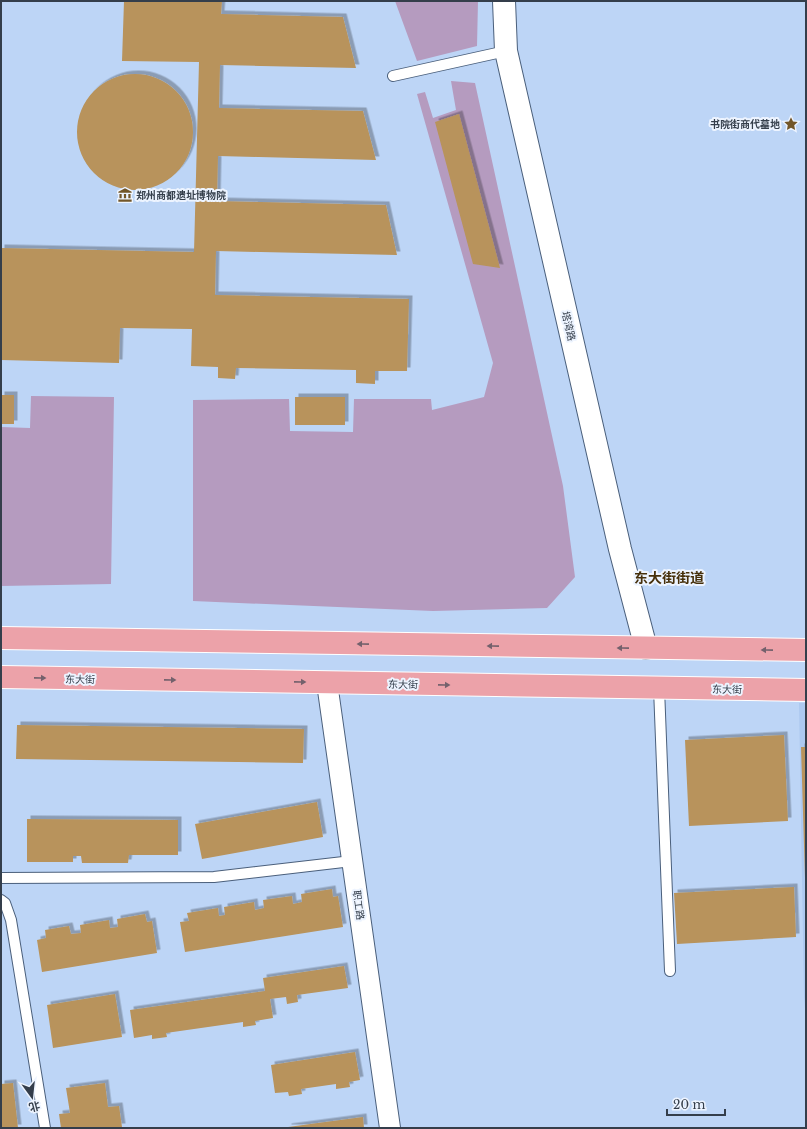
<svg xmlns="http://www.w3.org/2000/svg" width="807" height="1129" font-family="'Libre Baskerville','Noto Sans SC',serif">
<defs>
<filter id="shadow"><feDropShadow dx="3.5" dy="-3.5" stdDeviation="0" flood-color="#0004"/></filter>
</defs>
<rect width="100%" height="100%" fill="#bdd5f6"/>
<!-- built -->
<path fill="#adc9f0" d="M799 703H806V1022L804 996Z"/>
<!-- green -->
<path fill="#b59bbf" d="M395 1H478L477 46 417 61Z
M451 81 475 83 563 486 575 577 547 608 433 611 193 601V400L289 399 290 431 353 432 354 399H431L432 410 484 397 493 363 417 94 425 92 433 118 456 110Z
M31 396 114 397 111 584 1 586V427L30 428Z"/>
<!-- building -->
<path fill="#b8935b" filter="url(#shadow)" d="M124 1H222L221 14 343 17 356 68 220 65 219 108 363 111 376 160 218 156 217 201 386 205 397 255 216 251 215 295 409 299 407 371H375V384L356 383V370L236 368 235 379 218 378V367L191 366 192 329 120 328 119 363 1 360V248L194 252 199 62 122 61Z
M77 132a58 58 0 1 1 116 0a58 58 0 1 1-116 0Z
M459 114 500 268 473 264 435 122Z
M1 395H14V424H1Z
M295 397H345V425H295Z
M17 725 304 729 303 763 16 759Z
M784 735 788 821 689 826 685 740Z
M801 747H806V878H805Z
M317 802 323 837 202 859 195 824Z
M27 819 178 820V855H129L128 863H82L81 856H73V862H27Z
M794 887 796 937 677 944 674 893Z
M332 889 333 897 338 896 343 927 185 952 180 922 189 921 187 913 218 908 219 916 225 915 224 907 254 902 255 910 264 908 263 900 292 896 293 904 302 902 301 894Z
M145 914 147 922 152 921 157 953 42 972 37 940 46 938 45 930 69 926 71 934 81 933 80 925 109 920 110 928 118 927 117 919Z
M344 966 348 988 297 995 298 1002 287 1004 286 997 270 999 273 1018 255 1021 256 1025 243 1027V1022L166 1033 167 1037 152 1039V1035L134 1038 130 1010 265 991 263 978Z
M115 994 122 1037 53 1048 47 1005Z
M355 1052 360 1080 349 1082 350 1087 336 1089V1084L301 1089 302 1094 289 1096 288 1092 275 1093 271 1065Z
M13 1083 18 1128H1V1084Z
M105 1083 108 1107 119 1106 122 1127 61 1128 59 1114 70 1113 66 1088Z
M363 1117 364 1128H288V1127Z"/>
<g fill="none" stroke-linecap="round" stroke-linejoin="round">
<defs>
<path id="lane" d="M393 76 506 51
M659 688 670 971
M1 878 214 877 352 861
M1 900 5 903 11 920 45 1128"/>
<path id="street" d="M327 683 390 1128"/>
<path id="secondary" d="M504 1 506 51 620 549 646 648"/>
<path id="primary" d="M1 638 806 650
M1 677 806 690"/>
</defs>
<!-- lane casing -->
<use href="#lane" stroke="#4a5f7b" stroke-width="12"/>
<!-- street casing -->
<use href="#street" stroke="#4a5f7b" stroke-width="22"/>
<!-- secondary casing -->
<use href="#secondary" stroke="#4a5f7b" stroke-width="24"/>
<!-- primary casing -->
<use href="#primary" stroke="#fff" stroke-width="24"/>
<!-- lane -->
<use href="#lane" stroke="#fff" stroke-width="10"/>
<!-- street -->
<use href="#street" stroke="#fff" stroke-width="20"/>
<!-- secondary -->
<use href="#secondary" stroke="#fff" stroke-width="22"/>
<!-- primary -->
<use href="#primary" stroke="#eca2a9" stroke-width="22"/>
</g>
<!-- one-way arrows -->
<defs><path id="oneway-solid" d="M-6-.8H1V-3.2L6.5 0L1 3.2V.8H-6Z"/></defs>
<g fill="#74616c">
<use href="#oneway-solid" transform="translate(363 644) rotate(-179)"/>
<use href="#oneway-solid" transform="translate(493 646) rotate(-179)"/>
<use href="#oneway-solid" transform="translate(623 648) rotate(-179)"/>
<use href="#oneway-solid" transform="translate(767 650) rotate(-179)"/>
<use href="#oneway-solid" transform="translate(40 678) rotate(1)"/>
<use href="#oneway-solid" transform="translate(170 680) rotate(1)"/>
<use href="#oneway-solid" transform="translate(300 682) rotate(1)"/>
<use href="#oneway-solid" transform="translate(444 685) rotate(1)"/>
</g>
<!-- icons -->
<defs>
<symbol id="sight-bare" viewBox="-9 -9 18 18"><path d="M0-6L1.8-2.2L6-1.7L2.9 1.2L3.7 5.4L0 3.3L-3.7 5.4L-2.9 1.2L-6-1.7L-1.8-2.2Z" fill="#725629" stroke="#edf4ff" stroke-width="2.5" paint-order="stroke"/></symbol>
<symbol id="museum-bare" viewBox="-9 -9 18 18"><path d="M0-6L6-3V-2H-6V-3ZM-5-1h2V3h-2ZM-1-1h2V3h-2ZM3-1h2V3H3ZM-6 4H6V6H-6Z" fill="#725629" stroke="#edf4ff" stroke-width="2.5" paint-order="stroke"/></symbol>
</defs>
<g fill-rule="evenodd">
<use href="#sight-bare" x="781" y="114" width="20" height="20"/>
<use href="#museum-bare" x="115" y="185" width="20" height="20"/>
</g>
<g text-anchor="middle" stroke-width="4" stroke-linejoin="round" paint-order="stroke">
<!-- poi labels -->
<g font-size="10" font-weight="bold" fill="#343e4b" stroke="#edf4ff" text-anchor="end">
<text x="780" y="128">书院街商代墓地</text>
<text x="136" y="199" text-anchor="start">郑州商都遗址博物院</text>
</g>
<!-- street labels -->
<g font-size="10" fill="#343e4b" stroke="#edf4ff">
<text transform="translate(569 326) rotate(77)" y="4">塔湾路</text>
<text transform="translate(80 679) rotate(1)" y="4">东大街</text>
<text transform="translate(403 684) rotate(1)" y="4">东大街</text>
<text transform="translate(727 689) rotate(1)" y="4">东大街</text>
<text transform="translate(359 905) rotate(82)" y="4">职工路</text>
</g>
<!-- district labels -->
<g font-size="14" font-weight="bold" fill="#46300b" stroke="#edf4ff">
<text x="669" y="583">东大街街道</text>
</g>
</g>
<!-- border -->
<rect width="807" height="1129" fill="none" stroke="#343e4b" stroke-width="4"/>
<!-- north arrow -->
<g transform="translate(32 1097) rotate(165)" stroke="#edf4ff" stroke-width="3" paint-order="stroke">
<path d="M0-3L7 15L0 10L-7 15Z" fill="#343e4b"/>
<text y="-6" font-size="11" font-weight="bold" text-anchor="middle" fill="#343e4b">北</text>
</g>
<!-- scale -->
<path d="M667 1109v6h58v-6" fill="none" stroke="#343e4b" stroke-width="2"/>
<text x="673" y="1109" font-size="12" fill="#343e4b" stroke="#edf4ff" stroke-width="3" paint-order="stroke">20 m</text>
</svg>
